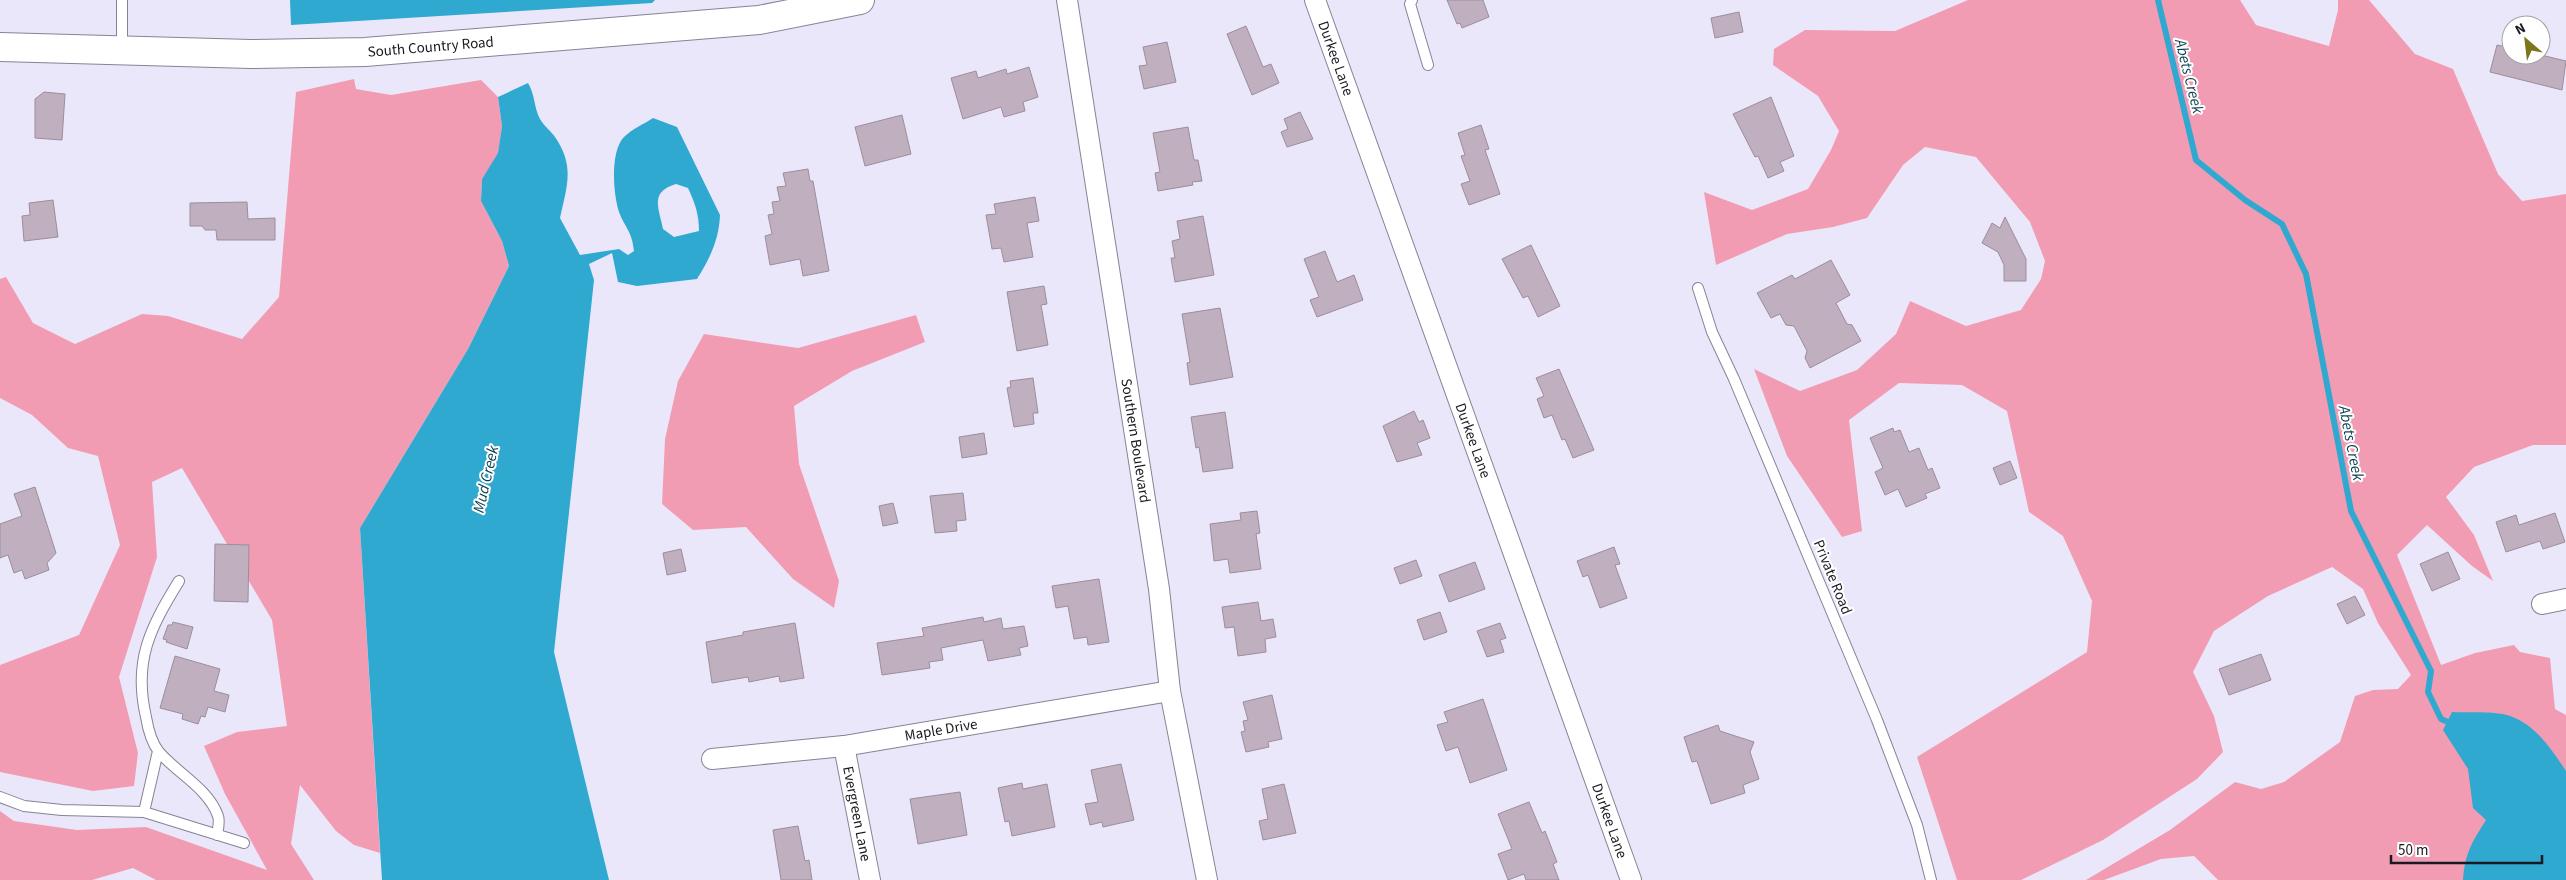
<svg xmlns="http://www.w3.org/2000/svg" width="2566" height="880" font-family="'Source Sans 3',sans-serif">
<rect width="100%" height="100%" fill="#ebe7fb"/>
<!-- green -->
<path fill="#f29cb4" d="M1968 0H2240L2256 25 2329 46 2338 10V0H2369L2415 54 2453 69 2498 174 2522 201 2566 194V445H2533L2474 467 2446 497 2474 535 2493 581 2472 566 2427 525 2397 555 2441 665 2475 653 2514 645 2520 652 2550 658 2555 709 2566 715V880H2218L2194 856 2161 859 2104 880H2086L2170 830 2235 782 2261 789 2284 782 2340 742 2355 696 2373 690 2398 689 2411 675 2378 623 2363 589 2332 567 2268 596 2214 631 2193 672 2214 716 2223 752 2197 779 2103 840 2021 880H1957L1917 757 2087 652 2092 601 2063 536 2029 512 2007 411 1962 385 1899 383 1849 420 1862 531 1842 537 1787 456 1754 369 1800 391 1857 370 1896 334 1910 301 1966 326 2021 310 2041 279 2045 261 2030 222 1976 157 1925 147 1903 165 1867 218 1833 227 1787 234 1716 265 1704 192 1752 210 1808 189 1831 150 1839 131 1818 96 1773 65 1774 49 1805 30 1895 31Z
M354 79 356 89 391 95 481 80 498 97 502 126 498 154 482 179 481 201 502 241 509 266 468 349 360 528 380 853 354 845 336 831 300 785 291 844 314 880H156L133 868 92 880H0V811L14 821 77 830 146 827 267 870 225 794 204 746 237 732 287 726 272 620 182 468 152 482 157 557 119 677 138 753 134 786 93 791 0 772V665L79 635 120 545 98 456 68 448 32 415 0 398V279L6 277 33 323 75 344 142 314 168 316 242 339 279 297 296 92Z
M916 315 925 342 852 371 794 406 799 464 839 581 834 608 793 579 746 527 693 530 662 504 665 439 678 381 704 334 798 348Z"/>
<!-- water -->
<path fill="#2fa9d0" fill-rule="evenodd" d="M290 0H655L652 3 291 25Z
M528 83C535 94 534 108 540 119 544 126 551 131 555 137 575 166 567 186 560 218L580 255 619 249 628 255 634 251C632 231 625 228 619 212 613 194 610 151 624 137 632 129 644 124 653 118L677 127 720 215C719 240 710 258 697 279L637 286 618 282 612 253 589 264 594 280 554 652 609 880H382L360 528 468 349 509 266 502 241 481 201 482 179 498 153 502 126 498 97ZM676 184 688 188C695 203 699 214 699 231L674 237 663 229C659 208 649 192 676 184Z
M2452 712C2469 713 2491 711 2507 715 2535 723 2551 749 2566 771V880H2463C2465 853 2472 842 2486 820L2473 808 2468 769 2443 730Z"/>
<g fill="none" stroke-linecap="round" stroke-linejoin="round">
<!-- stream -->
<path stroke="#2fa9d0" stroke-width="6" d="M2158 0 2196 160 2245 200 2282 224 2306 274 2351 511 2431 671 2428 692 2441 719 2455 725"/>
</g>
<!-- building -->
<path fill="#c0b0bf" stroke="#9c8d9b" d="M1447 0H1483L1489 17 1462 28 1460 23 1457 24Z
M1739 12 1743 32 1715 38 1711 18Z
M1246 26 1263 67 1271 64 1279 83 1252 95 1227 34Z
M1167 42 1176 82 1144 89 1139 66 1147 65 1143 47Z
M2497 45 2511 48V55H2541L2566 61 2562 90 2490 72Z
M1029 67 1038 97 1023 102 1025 111 1004 117 1001 107 963 119 951 78 976 71 978 78 1006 69 1007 74Z
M44 92 65 94 62 140 35 138V99Z
M1771 97 1794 156 1780 162 1784 171 1768 178 1758 156 1755 157 1733 114Z
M1300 112 1313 139 1287 147 1281 132 1288 129 1284 119Z
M902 115 911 154 865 166 855 127Z
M1481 125 1489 149 1485 150 1500 194 1469 205 1461 184 1470 181 1461 156 1465 155 1458 133Z
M1188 127 1194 160H1198L1202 181 1192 182 1193 185 1158 191 1155 173 1160 172 1153 133Z
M808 169 810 181H813L829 271 803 276 800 259 770 265 765 236 772 234 768 215 774 214 772 202 780 201 777 187 786 186 783 173Z
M1035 197 1039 221 1027 223 1033 257 1004 262 1001 248 992 249 986 215 996 214 994 204Z
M53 200 58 237 24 241 22 216 30 215 29 203Z
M247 202 248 219 275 218V240H217L216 230H205L202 226H190V203Z
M1203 216 1214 275 1175 282 1171 258H1175L1172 241 1180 239 1177 221Z
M2005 217 2026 259V281H2004V265L1998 252 1982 243 1992 223 2000 228Z
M1531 245 1560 306 1538 317 1528 296 1523 298 1502 259Z
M1325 251 1337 282 1354 275 1363 300 1317 317 1310 300 1319 297 1304 259Z
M1831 260 1850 295 1836 303 1847 324 1852 325 1861 341 1810 368 1805 358 1807 351 1794 326 1786 325 1780 314 1771 318 1757 293 1792 275 1795 279Z
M1044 286 1047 304 1041 305 1048 345 1017 351 1007 292Z
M1220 308 1233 377 1190 385 1187 363 1190 362 1182 314Z
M1559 369 1594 450 1573 458 1565 439 1562 440 1552 415 1544 418 1537 399 1544 396 1536 378Z
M1033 378 1038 413H1033L1034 424 1014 427 1007 388 1011 387 1010 381Z
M1414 411 1419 422 1423 420 1430 438 1417 443 1422 455 1397 462 1383 426Z
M1225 412 1233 468 1203 472 1199 447 1196 448 1191 417Z
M1893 428 1894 432 1900 430 1909 452 1919 448 1928 470 1932 468 1940 488 1925 494 1927 498 1906 507 1898 489 1885 495 1875 472 1883 468 1870 438Z
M984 433 987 454 962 458 959 437Z
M2010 461 2017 478 2000 485 1993 468Z
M35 487 56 553 47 563 49 570 25 579 22 570 14 573 8 555 0 558V524L22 516 14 494Z
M963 493 966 520 956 521 957 531 935 533 930 496Z
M893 503 898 523 883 526 879 506Z
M1257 511 1260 533 1256 534 1261 569 1230 573 1228 559 1214 561 1210 524 1241 520 1240 513Z
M2555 513 2565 542 2543 549 2540 541 2506 552 2496 522 2516 515 2519 525Z
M215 544 249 545 248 602 214 601Z
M1614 547 1620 564 1615 565 1627 598 1600 608 1588 575 1583 577 1577 561Z
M681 549 686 571 667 575 663 553Z
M2448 552 2460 579 2432 591 2420 564Z
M1416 560 1422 576 1400 584 1394 568Z
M1475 562 1485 589 1449 602 1439 575Z
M1099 579 1109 642 1088 645 1087 637 1074 639 1068 606 1056 608 1052 586Z
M2355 596 2365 615 2347 624 2337 604Z
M1258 602 1261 621 1273 619 1276 637 1265 639 1266 652 1238 656 1234 627 1225 628 1222 607Z
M1440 612 1447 632 1424 640 1417 620Z
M983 617 984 622 1001 618 1003 629 1024 626 1028 646 1019 648 1021 655 988 661 983 640 941 648 943 660 929 662 930 668 882 675 877 643 924 636 922 628Z
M173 622 193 627 187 649 166 642 167 640 163 639 168 625H172Z
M795 623 804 678 780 682 779 676 749 682 748 677 712 683 706 642 743 635V632Z
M1500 623 1506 638 1500 640 1504 652 1487 657 1477 631Z
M2261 654 2271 680 2229 695 2219 669Z
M175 656 220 669 214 691 229 695 225 712 208 707 205 717 201 716 198 724 182 719 183 714 160 708Z
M1272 695 1282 739 1268 742 1269 747 1246 752 1241 732 1245 731 1243 721 1248 720 1243 702Z
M1483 699 1507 770 1470 783 1458 747 1446 751 1437 725 1448 722 1444 712Z
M1718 725 1720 731 1754 742 1750 752 1759 779 1743 785 1745 793 1711 804 1697 761 1692 762 1684 737Z
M1121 764 1134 820 1103 827 1102 822 1090 825 1085 804 1098 802 1091 770Z
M1022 783 1023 789 1047 784 1055 827 1012 836 1009 821 1005 822 998 788Z
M1284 784 1296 833 1263 840 1259 821 1268 819 1262 789Z
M960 792 967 835 918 844 910 799Z
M1529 802 1542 833 1545 831 1557 862 1553 864 1559 880H1526L1524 874 1508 880 1498 854 1512 849 1498 814Z
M798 826 805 861 809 860 812 880H781L773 830Z"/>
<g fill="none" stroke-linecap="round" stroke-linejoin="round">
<defs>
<path id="lane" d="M122 0V49
M1412 0 1410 4 1428 65
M1698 288 1712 332 1734 379 1877 720 1917 825 1931 880
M179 581C150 628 133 661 146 717 148 729 151 742 159 752 177 773 209 789 218 816 220 821 218 829 217 835
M0 797 24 806 62 810 144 812 244 843
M144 812 158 751"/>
<g id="street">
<path id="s1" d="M1067 0 1159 589 1170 691 1207 880"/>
<path id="s2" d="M1315 0 1631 880"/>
<path d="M2542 604 2566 599"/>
<path id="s3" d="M844 746 870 880"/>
<path id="s4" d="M712 759 844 746 1170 691"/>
</g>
<g id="secondary">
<path id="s5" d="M0 47 251 54 365 52 759 20 860 0"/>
</g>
</defs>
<!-- lane casing -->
<use href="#lane" stroke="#868395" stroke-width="12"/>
<!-- street casing -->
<use href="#street" stroke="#868395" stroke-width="22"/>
<!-- secondary casing -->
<use href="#secondary" stroke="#868395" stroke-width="30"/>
<!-- lane -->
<use href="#lane" stroke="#fff" stroke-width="10"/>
<!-- street -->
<use href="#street" stroke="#fff" stroke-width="20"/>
<!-- secondary -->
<use href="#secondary" stroke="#fff" stroke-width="28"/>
</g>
<g text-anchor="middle" stroke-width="4" stroke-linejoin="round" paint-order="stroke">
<!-- street labels -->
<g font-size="15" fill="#1a1920" stroke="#fff">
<text dy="5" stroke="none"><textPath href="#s5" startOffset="431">South Country Road</textPath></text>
<text dy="5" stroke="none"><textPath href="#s2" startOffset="62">Durkee Lane</textPath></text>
<text dy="5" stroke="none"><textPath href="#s1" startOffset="446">Southern Boulevard</textPath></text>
<text dy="5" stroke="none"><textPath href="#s2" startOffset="468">Durkee Lane</textPath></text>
<text transform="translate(1833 577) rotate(68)" y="5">Private Road</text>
<text dy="5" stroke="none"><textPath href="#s4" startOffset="231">Maple Drive</textPath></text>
<text dy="5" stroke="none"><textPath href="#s3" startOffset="69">Evergreen Lane</textPath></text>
<text dy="5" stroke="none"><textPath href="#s2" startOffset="872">Durkee Lane</textPath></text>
</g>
<!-- water labels -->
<g font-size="16" font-style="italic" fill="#0b3f50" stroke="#fff">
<text transform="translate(2190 76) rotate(76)" y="6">Abets Creek</text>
<text transform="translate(2352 443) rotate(79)" y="6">Abets Creek</text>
<text transform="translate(485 479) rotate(-77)" y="6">Mud Creek</text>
</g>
</g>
<!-- north arrow -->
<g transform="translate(2526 40) rotate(332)"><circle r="24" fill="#ffffff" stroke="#a3a3a6"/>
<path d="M0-4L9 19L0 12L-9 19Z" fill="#7d771b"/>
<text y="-8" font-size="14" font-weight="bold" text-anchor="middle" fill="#1a1920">N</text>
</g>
<!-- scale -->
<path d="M2391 855v8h151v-8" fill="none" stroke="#1a1920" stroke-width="2.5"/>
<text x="2398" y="855" font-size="15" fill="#1a1920" stroke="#ffffff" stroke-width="4" paint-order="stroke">50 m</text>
</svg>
